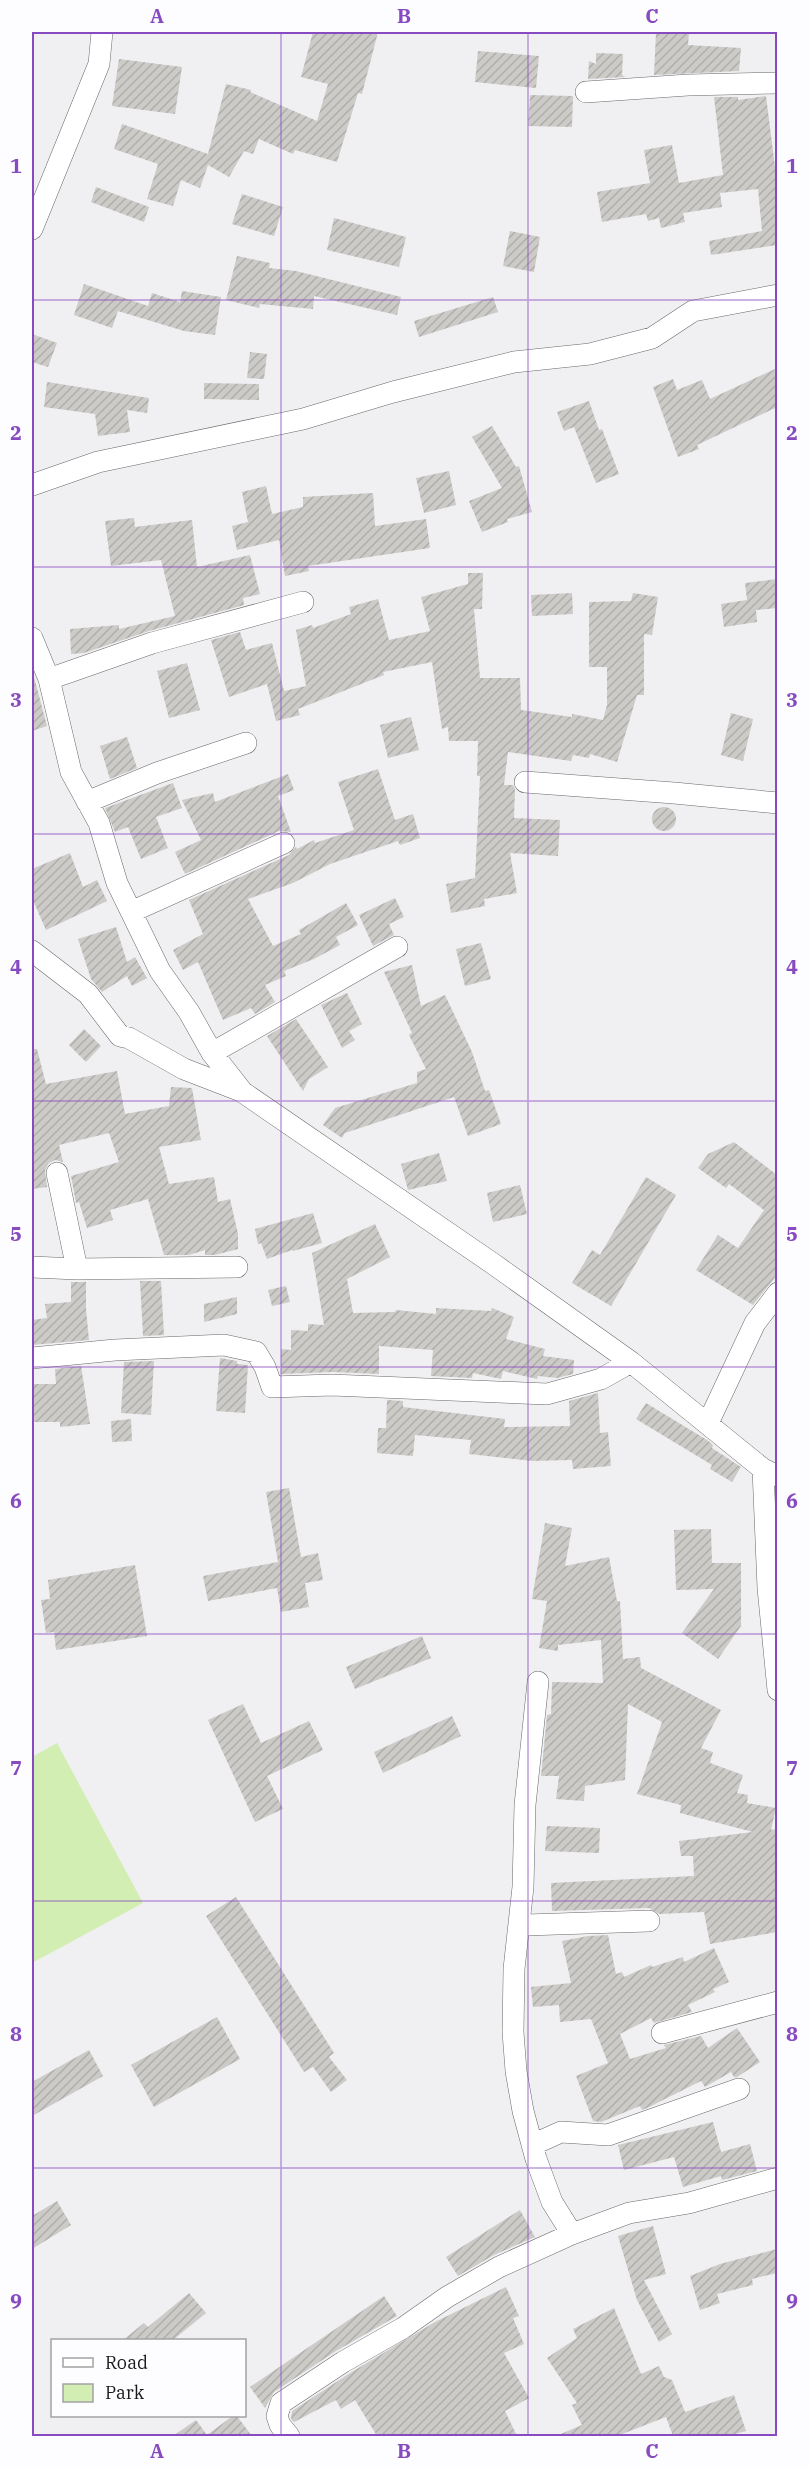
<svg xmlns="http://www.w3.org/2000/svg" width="809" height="2468" font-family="'IBM Plex Serif',serif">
<defs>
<pattern id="building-hatch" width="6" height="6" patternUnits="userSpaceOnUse" patternTransform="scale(1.5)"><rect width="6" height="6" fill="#cdcbc8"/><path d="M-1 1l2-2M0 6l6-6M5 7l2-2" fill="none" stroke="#afaeab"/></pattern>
</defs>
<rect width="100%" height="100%" fill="#f0f0f3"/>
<!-- green -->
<path fill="#d2eeb3" d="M57 1743 143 1903 32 1963V1757Z"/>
<!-- building -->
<path fill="url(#building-hatch)" d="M313 32H378L362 94 358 93 337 162 295 150 293 154 259 139 253 154 244 151 229 177 208 165 200 188 181 180 173 206 147 199 158 164 114 149 122 124 208 154 226 84 251 90 250 92 317 121 328 84 301 77Z
M656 32H689L688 45 741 48 739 71 654 75Z
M478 51 539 56 536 88 475 82Z
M596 53 623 54 622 75 625 77 588 79 589 61 596 64Z
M119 59 182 67 175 114 112 106Z
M530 95 573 96 572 127 528 126Z
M766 96 775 167H777V245L711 255 709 241 762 231 758 189 720 193 722 207 683 213 685 222 661 228 659 218 648 221 646 214 602 222 597 192 650 183 644 150 672 145 679 183 723 175 714 97H738V100Z
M96 187 149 207 144 222 91 202Z
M242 194 283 207 274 236 232 224Z
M334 218 406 237 399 267 327 250Z
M510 231 540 237 534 272 503 266Z
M237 256 270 263 269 268 296 271 401 297 397 315 314 296 313 309 260 304 259 308 226 300Z
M84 284 148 306 152 293 180 302 182 291 221 297 215 335 184 331 118 311 112 328 74 315Z
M493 297 498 312 419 337 414 321Z
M32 334 57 343 48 367 32 362Z
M250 352 267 354 264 379 247 378Z
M777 368V407L697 445 699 449 678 457 653 387 673 379 677 390 702 380 710 399Z
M47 382 149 398 147 413 127 410 130 432 98 436 95 414 44 407Z
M204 383 259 384V400L204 399Z
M589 401 599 430 602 429 619 474 596 483 574 427 564 431 557 412Z
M492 426 516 467 519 466 532 512 507 519 508 522 482 532 469 501 502 488 472 437Z
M449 471 456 505 424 513 416 478Z
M266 486 272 514 303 507V497L373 493 375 526 426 519 430 548 308 566 309 571 285 576 279 540 237 550 232 526 248 522 242 492Z
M134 518 135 527 192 520 197 567 250 555 260 594 243 598 244 605 149 631 84 653 71 654 70 629 119 625V629L175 616 161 560 111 566 105 521Z
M468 573H483L482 609H474L480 678H520L521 710 572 717V714L603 720 607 705V667H589V602L631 601 633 593 658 597 652 635 644 634V695H637L617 762 590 754 589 758 573 755 571 761 508 752 504 785H513L515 789 514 818 560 820 558 856 510 853 517 893 484 899 485 906 451 913 446 884 475 878 480 776H477L478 741H449L448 727 442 729 432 662 383 672 384 675 298 709 300 715 276 721 267 684 229 697 211 640 240 632 246 650 272 643 284 691 306 686 296 630 312 625 313 628 351 614 349 607 378 599 389 640 430 631 421 597 468 584Z
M777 579V608L756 610 757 622 724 627 721 604 747 600 745 583Z
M572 593 573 614 532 616 531 595Z
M187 663 200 710 169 718 157 671Z
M34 677 47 726 32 731V678Z
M731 713 753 719 743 761 721 755Z
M411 717 419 750 388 758 380 725Z
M127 737 137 768 110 779 100 746Z
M378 769 395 820 413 814 420 838 400 845 398 841 330 864 293 883 248 899 273 946 301 934 299 930 346 903 358 925 336 937 340 945 314 959 284 971 286 976 265 985 275 1002 255 1014 251 1008 223 1020 198 962 183 970 173 950 203 934 189 900 289 855 296 847 297 849 314 840 315 843 354 830 338 782Z
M288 774 294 790 278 796 291 832 279 831 185 874 175 852 201 840 182 800 213 793 215 802Z
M173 783 182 808 156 817 168 848 141 859 128 827 115 832 105 808Z
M652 819a12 12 0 1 1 24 0a12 12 0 1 1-24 0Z
M70 853 83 887 97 880 107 901 46 930 32 898V869Z
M395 898 404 917 389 924 394 935 373 946 359 915Z
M116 927 127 962 135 957 147 978 132 986 127 976 102 992 91 979 78 939Z
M481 943 491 979 465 986 456 949Z
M412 965 421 1006 445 995 472 1052 485 1091 489 1090 501 1124 468 1136 454 1097 345 1133 342 1138 323 1125 335 1108 417 1083V1072L426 1069 409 1035 412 1033 384 972Z
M347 993 362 1024 349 1031 355 1040 342 1048 321 1005Z
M296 1019 328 1067 309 1079 303 1091 267 1036Z
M84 1029 101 1046 86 1062 69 1045Z
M32 1049H37L46 1084 117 1071 125 1114 169 1106 171 1087 192 1088 201 1140 159 1147 169 1184 214 1177 218 1202 230 1199 238 1234V1249L215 1255H205V1250L189 1255H164L148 1199 110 1210 113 1220 87 1228 79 1202 76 1203 71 1176 119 1162 109 1133 59 1145 63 1162 55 1160 49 1163 45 1170 47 1187 32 1189Z
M734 1142 777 1175V1275L753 1305 696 1270 718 1235 738 1248 764 1210 729 1184 726 1188 698 1168 708 1154Z
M439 1153 447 1181 408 1190 401 1164Z
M646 1177 676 1195 611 1306 572 1283 592 1250 600 1255Z
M520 1185 527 1214 493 1222 487 1193Z
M313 1213 322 1243 293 1251 292 1250 267 1259 261 1243 258 1244 255 1229Z
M375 1224 390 1257 347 1279 353 1313 395 1312 396 1310 436 1314V1308L491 1311 492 1308 514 1317 506 1339 545 1349 543 1356 574 1360 573 1374 557 1378 538 1376 537 1379 503 1371 501 1379 473 1373 472 1378 431 1376 433 1350 379 1346V1374L333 1372 281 1374V1349L291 1350V1330L308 1331V1324L324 1325 312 1253Z
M140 1281H161L164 1335 143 1336Z
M71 1282H86V1309L89 1340 32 1345V1320L47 1318 45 1304 71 1302Z
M286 1286 290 1302 272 1306 268 1290Z
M237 1297V1314L204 1322V1304Z
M220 1358 237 1361V1364L248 1365 245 1413 216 1411Z
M154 1361 151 1415 121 1413 124 1362Z
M81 1366 90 1424 60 1427V1422H32V1384H56L55 1369Z
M598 1393 600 1433 608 1432 611 1466 573 1469 572 1460 532 1461 469 1454 471 1440 415 1435 413 1456 377 1453 378 1428H386L387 1400 403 1401V1407L505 1419 504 1427 570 1426 569 1401Z
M646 1403 707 1440 713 1445 712 1448 741 1467 732 1482 710 1469 712 1465 636 1419Z
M131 1419 132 1441 112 1442 111 1421Z
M289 1488 301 1557 318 1553 323 1580 305 1583 309 1607 281 1612 277 1588 208 1601 203 1576 278 1562 266 1492Z
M545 1523 572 1528 565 1566 609 1557 617 1601H620L623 1659 640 1657 641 1668 721 1710 701 1748 713 1752 710 1763 743 1775 737 1793 748 1795 747 1803 776 1808 771 1830 777 1829V1932L710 1944 704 1912 659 1914 649 1908 552 1911 551 1883 694 1876 693 1856H681L679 1841 753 1832 680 1813 681 1805 637 1794 662 1722 628 1704 625 1780 585 1786 584 1801 556 1799 559 1776H541L547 1715 551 1714 552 1682 603 1683 601 1640 558 1645V1651L539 1648 547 1601 532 1599Z
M711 1529 712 1563H741V1626L718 1659 682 1633 714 1589 676 1590 674 1530Z
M135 1565 147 1636 56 1650 54 1632 46 1633 41 1600 50 1599 48 1580Z
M422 1636 431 1658 355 1689 346 1667Z
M243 1704 261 1743 309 1721 323 1750 267 1776 283 1809 255 1822 208 1720Z
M452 1716 461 1736 383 1773 374 1752Z
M547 1826 600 1828 599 1853 545 1851Z
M236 1897 334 2053 329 2057 347 2080 331 2092 313 2067 304 2072 206 1916Z
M608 1935 616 1974 622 1972 624 1977 651 1965 652 1967 683 1957 684 1962 714 1948 729 1982 713 1989 715 1992 688 2005 692 2012 654 2023 651 2018 620 2034 630 2059 666 2048 664 2045 701 2036 708 2048 737 2028 760 2062 737 2077H734L731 2072 705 2087 701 2081 647 2108 642 2110 640 2106 601 2122 593 2121 576 2076 608 2063 591 2019 560 2022 559 2005 533 2007 531 1987 571 1983 562 1941 588 1936Z
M217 2017 240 2059 154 2107 131 2065Z
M89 2050 103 2076 32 2116V2082Z
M713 2122 721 2152 750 2144 757 2171 722 2180 721 2176 683 2187 674 2157 624 2170 618 2145Z
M57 2201 71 2225 32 2249V2216Z
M520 2210 535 2237 494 2255 458 2276 446 2257Z
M653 2226 666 2274 644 2280 672 2334 659 2342 637 2300 618 2236Z
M777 2249V2273L752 2279 753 2285 717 2294 720 2303 700 2310 690 2276 720 2264Z
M506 2287 519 2316 513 2318 524 2344 504 2353 529 2398 505 2411 517 2436H377L355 2400 341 2409 336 2400 294 2422 291 2419 292 2411 350 2373 435 2322Z
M189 2293 206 2313 173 2340H123L144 2323 148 2327Z
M384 2296 397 2316 336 2351 274 2392 265 2408 250 2387Z
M614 2308 641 2374 659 2366 664 2377 672 2380 685 2412 734 2395 746 2431 729 2436H673L666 2417 617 2436H556L582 2425 572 2405 577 2403 547 2358 577 2338 573 2329Z
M234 2415H236L252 2436H173L196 2420 207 2435Z"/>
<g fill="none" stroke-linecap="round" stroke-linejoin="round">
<defs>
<path id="minor" d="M586 92 688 85 778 83
M32 229 99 64 102 32
M32 485 98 462 303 419 393 392 514 362 590 354 652 338 693 311 778 295
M32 638 49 679 71 772 99 823 117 883 160 971 189 1012 212 1053 241 1090
M49 679 152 643 303 602
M525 782 674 793 778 803
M87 802 157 773 246 743
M131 912 284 843
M32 951 88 994 120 1036 129 1038 184 1069 241 1091 492 1263 631 1362 763 1469 778 1476
M212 1053 397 947
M57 1173 77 1269
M32 1267 77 1269 237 1267
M32 1358 115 1350 224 1345 256 1352 265 1367 272 1387 332 1385 547 1394 601 1379 631 1362
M708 1423 755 1323 778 1293
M763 1469 768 1588 778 1690
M538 1682 525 1805 523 1887 514 1969 513 2032 516 2071 523 2111 536 2159 552 2202 572 2234
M518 1931 521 1926 526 1925 649 1921
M662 2033 778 2002
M532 2145 561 2132 608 2135 739 2089
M289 2436 280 2425 277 2416 281 2403 343 2362 403 2328 447 2297 499 2267 572 2234 629 2213 689 2203 778 2178"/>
</defs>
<!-- minor casing -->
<use href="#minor" stroke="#69696c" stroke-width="22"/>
<!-- minor -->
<use href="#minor" stroke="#fff" stroke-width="21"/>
</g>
<!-- grid -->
<path fill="none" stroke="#884ac0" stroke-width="1.5" stroke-opacity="0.55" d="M281 32V2436M528 32V2436M32 300H778M32 567H778M32 834H778M32 1101H778M32 1367H778M32 1634H778M32 1901H778M32 2168H778"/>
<!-- border -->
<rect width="809" height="2468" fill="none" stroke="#fdfdff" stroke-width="66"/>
<!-- legend -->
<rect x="51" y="2339" width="195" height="78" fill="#fdfdff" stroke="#a2a2a4" stroke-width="1.5"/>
<rect x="63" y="2358" width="30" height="9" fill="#ffffff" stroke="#a2a2a4" stroke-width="1.5"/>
<text x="105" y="2369" font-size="18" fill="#1a1a1b">Road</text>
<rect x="63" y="2384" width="30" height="18" fill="#d2eeb3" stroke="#a2a2a4" stroke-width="1.5"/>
<text x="105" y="2399" font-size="18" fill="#1a1a1b">Park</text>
<rect x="33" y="33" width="743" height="2402" fill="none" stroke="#884ac0" stroke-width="2"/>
<g font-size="20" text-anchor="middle" font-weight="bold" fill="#884ac0">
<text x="157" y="23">A</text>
<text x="404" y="23">B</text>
<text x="652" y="23">C</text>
<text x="16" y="173">1</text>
<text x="792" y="173">1</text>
<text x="16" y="440">2</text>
<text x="792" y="440">2</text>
<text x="16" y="707">3</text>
<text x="792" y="707">3</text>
<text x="16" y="974">4</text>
<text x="792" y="974">4</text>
<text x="16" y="1241">5</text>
<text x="792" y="1241">5</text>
<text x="16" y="1508">6</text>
<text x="792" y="1508">6</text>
<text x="16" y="1775">7</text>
<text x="792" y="1775">7</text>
<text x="16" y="2041">8</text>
<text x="792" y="2041">8</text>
<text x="16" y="2308">9</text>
<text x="792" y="2308">9</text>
<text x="157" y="2458">A</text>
<text x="404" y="2458">B</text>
<text x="652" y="2458">C</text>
</g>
</svg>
